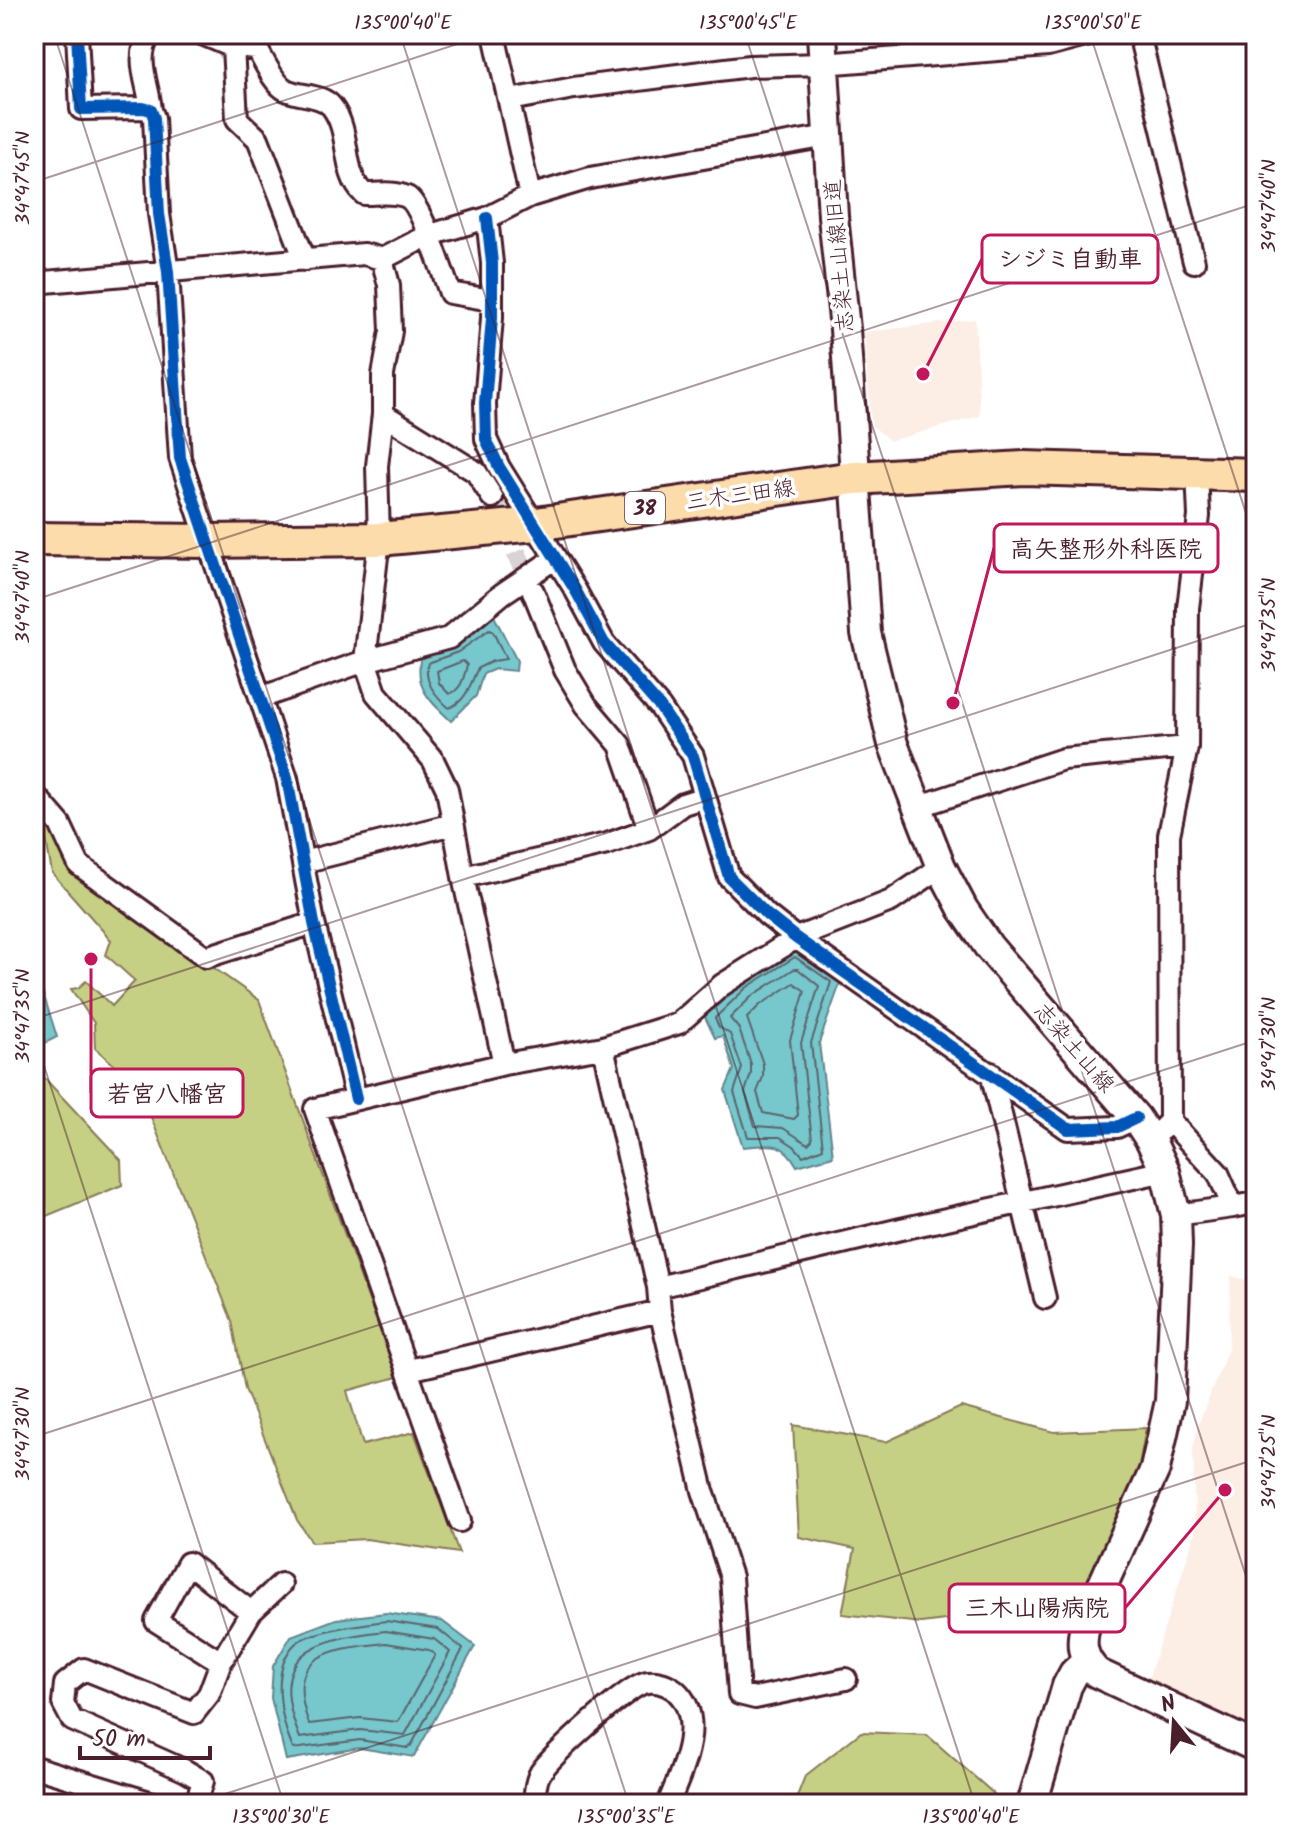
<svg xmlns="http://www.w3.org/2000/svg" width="1290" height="1838" font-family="Kalam,'Klee One',sans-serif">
<rect width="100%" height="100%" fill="#fff"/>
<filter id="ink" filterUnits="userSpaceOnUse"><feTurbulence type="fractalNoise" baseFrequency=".0125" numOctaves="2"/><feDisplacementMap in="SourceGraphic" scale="16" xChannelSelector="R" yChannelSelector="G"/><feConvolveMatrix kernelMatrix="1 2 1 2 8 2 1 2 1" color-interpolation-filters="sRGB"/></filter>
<g filter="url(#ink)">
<!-- built -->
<path fill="#fceee4" d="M975 319 980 416 890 441 871 425 864 332Z
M1231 1276 1256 1283V1733L1148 1680 1195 1532 1193 1448 1200 1420 1228 1349Z"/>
<!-- green -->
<path fill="#c5d084" stroke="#887858" stroke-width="2" d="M34 809 46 815 67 864 259 1000 397 1377 347 1391 363 1445 414 1432 459 1553 366 1539 312 1542 297 1520 245 1389 232 1321 139 1087 95 1048 94 1023 71 989 78 988 86 981 112 1006 135 981 106 955 111 940 52 873 45 834 34 823Z
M34 1067 121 1160 122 1185 34 1221Z
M961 1407 1054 1432 1146 1428 1135 1486 1073 1617 992 1609 969 1617 921 1623 842 1614 855 1549 799 1537 793 1425 886 1442Z
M861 1732 927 1735 994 1794 993 1804H794L805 1776Z"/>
<!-- water -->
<path fill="#76c8cd" stroke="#64848c" stroke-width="2" d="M494 616 517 661 516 671 495 669 483 674 476 696 451 721C429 700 414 688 421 655L454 645Z
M792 949H800L842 978 819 1043 833 1156 797 1166C782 1139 770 1145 743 1147L725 1090 734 1069 723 1036 715 1038 704 1015 741 981Z
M34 965 57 1037 43 1044 34 1041Z
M386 1613 442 1621 475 1646 414 1757 360 1748 286 1760 271 1698 273 1666 291 1636 336 1619Z"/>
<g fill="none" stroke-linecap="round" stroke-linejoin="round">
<!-- shore -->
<path stroke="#5c636c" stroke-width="2" d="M489 630 493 632 506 659 493 661 478 668C470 684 467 701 449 708 436 696 423 682 428 663L458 652Z
M463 661 467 665C464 676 462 690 449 694L439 683 437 671Z
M795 957 831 982 811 1043 823 1148 803 1156 794 1146 780 1137H748L734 1092 742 1068 730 1034 719 1027 715 1018 746 988Z
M794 969H798L819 986 801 1043 812 1140 808 1144 783 1128 755 1126 745 1092 751 1074V1064L739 1029 730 1018 752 996Z
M794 983 805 991 790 1040 798 1115 794 1119 763 1113 757 1092 763 1077V1064L747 1018 760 1005Z
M386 1621 438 1629 463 1649 411 1746 407 1748 360 1740 293 1749C281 1721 269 1668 296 1643 311 1630 365 1624 386 1621Z
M386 1631 434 1639 450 1652 405 1735 360 1730 300 1738C265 1652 313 1639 386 1631Z
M386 1643 429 1650 435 1655 398 1722 360 1718 309 1724C283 1653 329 1649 386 1643Z"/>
<!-- street-tunnel -->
<path stroke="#dbd2d5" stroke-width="20" stroke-dasharray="20 10" stroke-linecap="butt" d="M492 497 533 591"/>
<defs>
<path id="street" d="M77 34 81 109 143 108 151 110 154 118 159 214 168 272 180 458 287 778 314 923 356 1099
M202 34 233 47 257 49C264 61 274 84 286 90 301 97 322 94 332 107 352 133 341 173 364 194 377 194 394 191 407 197 421 204 443 274 450 293L491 300
M229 34 233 47 237 119 258 139 305 260
M494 34 530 196
M1139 34 1194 262
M510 100 574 88 750 66 823 64 1048 46 1093 34
M151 110C149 84 133 57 151 34
M487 218 492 263V318L485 403 486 439 499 467 576 591 604 643 660 707 693 756 729 877 767 915 796 938 1068 1129 1117 1127 1136 1118
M382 259 389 285 391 331 383 375V414L377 466 379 539 365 661 376 693 433 760 447 789 463 877 504 1064
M34 283 364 254 382 259 427 236 487 218 530 196 590 178 828 136
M383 414 476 472 492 497
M533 591 565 670 586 705 620 745 649 829
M260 698 365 661 449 638 502 594 554 559
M34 794 60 824 79 865 206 957 314 923
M917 807 1063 759 1187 747
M303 862 453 824
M463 877 607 844 649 829 683 804 705 797
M603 1047 658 1287 660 1311 703 1491 731 1577 739 1694 755 1698 846 1679
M991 1073 1045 1298
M1170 1121 1169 835 1187 747 1188 608 1199 516 1197 472
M1161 1130 1170 1121 1218 1173 1233 1207 1256 1203
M1176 1215 1233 1207
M658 1287 901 1229 1165 1171
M409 1370 660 1311
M460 1521 315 1109 504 1064 603 1047 679 1023 722 985 796 938 891 901 941 867
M221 1662 156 1621 188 1563 251 1612
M34 1767 156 1804
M189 1804 197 1800 203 1781 186 1771 72 1720 63 1703 65 1684 84 1669 194 1713 209 1694 221 1662 251 1612 281 1584
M535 1804C534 1793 536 1777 543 1769 557 1751 621 1693 641 1684 652 1679 666 1683 675 1690 707 1718 682 1771 668 1804"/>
<path id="secondary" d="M822 34 833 216 845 329 866 633 893 744 941 867 963 909 989 947 1136 1118 1151 1141 1165 1171 1176 1215 1177 1245 1170 1401 1155 1469 1086 1622C1080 1643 1081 1657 1097 1673L1256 1747
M1032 1804 1067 1686 1074 1673 1086 1662"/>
<path id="primary" d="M34 539 208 541 379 539 536 524 854 478 1024 468 1256 475"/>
</defs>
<!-- street casing -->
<use href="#street" stroke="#4a1f2b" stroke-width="26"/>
<!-- secondary casing -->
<use href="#secondary" stroke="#4a1f2b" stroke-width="34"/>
<!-- primary casing -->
<use href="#primary" stroke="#4a1f2b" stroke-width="38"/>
<!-- street -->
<use href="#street" stroke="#fff" stroke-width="20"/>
<!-- secondary -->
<use href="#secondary" stroke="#fff" stroke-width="28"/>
<!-- primary -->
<use href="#primary" stroke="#fddcac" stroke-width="32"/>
<defs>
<path id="cycleway" d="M77 34 81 109 143 108 151 110 154 118 159 214 168 272 180 458 287 778 314 923 356 1099
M487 218 492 263V318L485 403 486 439 499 467 576 591 604 643 660 707 693 756 729 877 767 915 796 938 1068 1129 1117 1127 1136 1118"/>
</defs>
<!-- cycleway casing -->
<use href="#cycleway" stroke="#fff" stroke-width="17"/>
<!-- cycleway -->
<use href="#cycleway" stroke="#0057b8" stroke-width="12"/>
</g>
</g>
<!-- ticks -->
<path fill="none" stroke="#4a1f2b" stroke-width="2" stroke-opacity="0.45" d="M54 34 629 1804M400 34 975 1804M745 34 1256 1607M1090 34 1256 544M34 182 488 34M34 600 1256 203M34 1019 1256 622M34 1035 284 1804M34 1437 1256 1040M194 1804 1256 1459"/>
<g text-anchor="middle" stroke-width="7" stroke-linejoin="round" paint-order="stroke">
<!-- shield labels -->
<rect fill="#fff" stroke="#80626b" stroke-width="2" x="625" y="492" width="40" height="32" rx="6"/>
<g font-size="20" font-weight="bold" fill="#4a1f2b">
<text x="645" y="515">38</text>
</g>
<!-- street labels -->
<g font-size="22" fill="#4a1f2b" stroke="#fff">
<text transform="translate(838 256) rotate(-95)" y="8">志染土山線旧道</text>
<text transform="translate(740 494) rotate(-8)" y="8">三木三田線</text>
<text transform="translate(1075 1047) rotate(49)" y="8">志染土山線</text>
</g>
</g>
<!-- callouts -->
<path fill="none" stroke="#c2185b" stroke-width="3" d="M923 374L982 259M953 703L994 548M91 959L91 1093M1225 1490L1125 1608"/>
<g fill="#c2185b" stroke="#fff" stroke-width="3">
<circle cx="923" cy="374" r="8"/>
<circle cx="953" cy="703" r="8"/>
<circle cx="91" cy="959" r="8"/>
<circle cx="1225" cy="1490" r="8"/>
</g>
<g fill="#fff" stroke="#c2185b" stroke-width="3">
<rect x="982" y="235" width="176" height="48" rx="8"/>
<rect x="994" y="524" width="224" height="48" rx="8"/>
<rect x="91" y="1069" width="152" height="48" rx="8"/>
<rect x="949" y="1584" width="176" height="48" rx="8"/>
</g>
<g font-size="24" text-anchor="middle" font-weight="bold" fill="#4a1f2b">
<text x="1070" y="267">シジミ自動車</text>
<text x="1106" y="557">高矢整形外科医院</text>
<text x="167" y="1102">若宮八幡宮</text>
<text x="1037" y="1616">三木山陽病院</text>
</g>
<!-- margin -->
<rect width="1290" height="1838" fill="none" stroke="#fff" stroke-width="88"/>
<!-- north arrow -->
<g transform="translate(1174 1722) rotate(342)" stroke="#ffffff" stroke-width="6" paint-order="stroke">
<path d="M0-6L14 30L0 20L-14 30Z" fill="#4a1f2b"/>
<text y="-12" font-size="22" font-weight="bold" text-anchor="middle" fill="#4a1f2b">N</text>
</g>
<!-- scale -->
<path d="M80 1746v12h130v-12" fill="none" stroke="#4a1f2b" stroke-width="4"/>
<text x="92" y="1746" font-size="24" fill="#4a1f2b" stroke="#ffffff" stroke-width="6" paint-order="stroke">50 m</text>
<rect x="44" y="44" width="1202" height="1750" fill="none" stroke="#4a1f2b" stroke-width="3"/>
<g font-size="20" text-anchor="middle" fill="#4a1f2b">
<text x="403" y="29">135°00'40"E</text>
<text x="748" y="29">135°00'45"E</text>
<text x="1093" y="29">135°00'50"E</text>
<text transform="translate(22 178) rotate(-90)" y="7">34°47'45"N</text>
<text transform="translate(1268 206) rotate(-90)" y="7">34°47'40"N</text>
<text transform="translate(22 597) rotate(-90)" y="7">34°47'40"N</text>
<text transform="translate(1268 625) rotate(-90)" y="7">34°47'35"N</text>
<text transform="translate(22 1016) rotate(-90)" y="7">34°47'35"N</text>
<text transform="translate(1268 1044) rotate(-90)" y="7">34°47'30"N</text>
<text transform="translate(22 1434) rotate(-90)" y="7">34°47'30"N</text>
<text transform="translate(1268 1462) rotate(-90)" y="7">34°47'25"N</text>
<text x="281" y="1823">135°00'30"E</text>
<text x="626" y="1823">135°00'35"E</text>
<text x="971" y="1823">135°00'40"E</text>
</g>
</svg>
